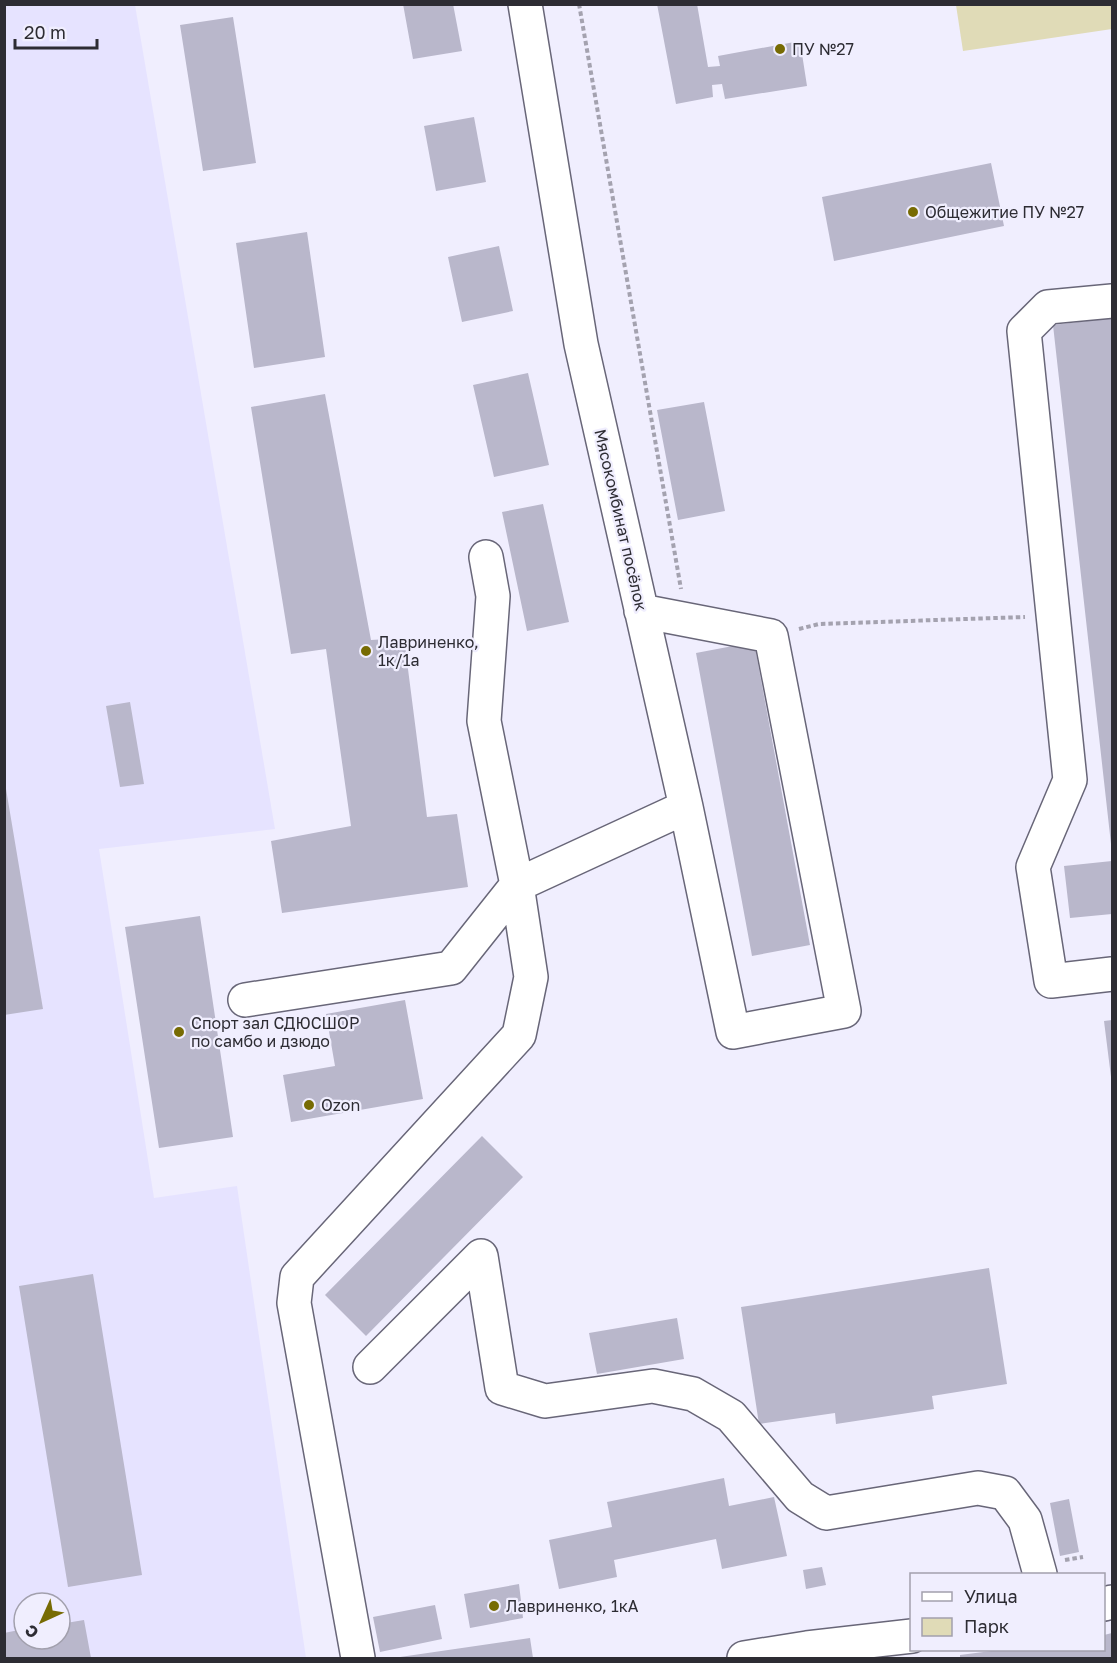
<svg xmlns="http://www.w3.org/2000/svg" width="1117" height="1663" font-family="'Golos Text',sans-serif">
<rect width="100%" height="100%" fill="#f0eefe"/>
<!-- built -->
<path fill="#e6e3ff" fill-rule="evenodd" d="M5 5H135L275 829 99 849 154 1198 237 1186 306 1658H5ZM24 1603H60V1639H24Z"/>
<!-- green -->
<path fill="#e0dbb7" d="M956 5H1111L1112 29 963 51Z"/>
<!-- building -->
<path fill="#b9b7cb" d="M403 4H453L462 51 413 59Z
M657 4H697L708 67 720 66 718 56 800 41 807 86 725 99 722 84 712 85 713 97 676 104Z
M233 17 256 163 203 171 180 25Z
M474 117 486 182 436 191 424 126Z
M991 163 1004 226 834 261 822 197Z
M307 232 325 357 254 368 236 243Z
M499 246 513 311 462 322 448 257Z
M1112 318V844H1111L1053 325Z
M528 373 549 465 494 477 473 385Z
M325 394 371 640 404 638 427 817 457 814 468 887 282 913 271 841 351 826 326 649 291 654 251 407Z
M704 402 725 511 678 520 657 410Z
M543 504 569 622 527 631 502 512Z
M754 642 810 945 752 956 696 653Z
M130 702 144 784 120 787 106 706Z
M4 777 43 1009 4 1015Z
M1112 861V914L1070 918 1064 866Z
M200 916 233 1137 159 1148 125 927Z
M405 1000 423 1099 291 1122 283 1075 335 1066 326 1014Z
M1112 1020V1077H1111L1104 1021Z
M482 1136 523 1177 366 1336 325 1295Z
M989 1268 1007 1384 932 1396 934 1409 836 1424 835 1413 759 1424 741 1307Z
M93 1274 142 1575 68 1587 19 1286Z
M677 1318 684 1359 597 1374 589 1333Z
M724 1478 729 1506 774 1497 787 1556 722 1569 716 1539 614 1560 617 1577 559 1589 549 1540 612 1527 607 1502Z
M1069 1499 1079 1552 1060 1556 1050 1503Z
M822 1567 826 1585 806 1589 803 1570Z
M519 1584 523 1618 470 1628 464 1594Z
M435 1605 442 1639 380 1652 373 1617Z
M84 1620 91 1658H4V1633L24 1629V1639H60V1624Z
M1112 1633V1658H960V1655L999 1650H1104V1635Z
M530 1638 533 1658H400V1657Z"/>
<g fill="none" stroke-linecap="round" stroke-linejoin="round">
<defs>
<path id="minor" d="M525 4 581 344 686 807 733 1032 844 1011 771 636 641 611
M1112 301 1048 307 1024 331 1070 780 1033 867 1051 981 1112 974
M245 1000 451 968 517 885 686 807
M370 1367 481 1256 502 1388 545 1401 653 1386 693 1394 731 1416 800 1497 826 1513 978 1488 1005 1493 1025 1520 1040 1574
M1104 1604 1112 1602
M358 1658 294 1303 297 1277 519 1035 531 977 517 885 484 721 493 596 486 557
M744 1658 807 1648 912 1636"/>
</defs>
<!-- minor casing -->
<use href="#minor" stroke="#686678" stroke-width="36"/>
<!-- path -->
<path stroke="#a4a2af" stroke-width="4" stroke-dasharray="4.5 3" stroke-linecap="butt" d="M579 4 681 589
M799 629 819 624 1025 617
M1065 1560 1083 1557"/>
<!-- minor -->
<use href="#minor" stroke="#fff" stroke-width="33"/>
</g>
<!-- markers -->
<g fill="#776b03" stroke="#f0eefe" stroke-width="2">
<circle cx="780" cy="49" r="6"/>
<circle cx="913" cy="212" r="6"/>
<circle cx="366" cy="651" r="6"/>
<circle cx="179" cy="1032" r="6"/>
<circle cx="309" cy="1105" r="6"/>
<circle cx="494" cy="1606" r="6"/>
</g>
<g text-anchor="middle" stroke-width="4.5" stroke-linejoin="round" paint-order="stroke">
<!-- poi labels -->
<g font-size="16" fill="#2d2c33" stroke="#f0eefe" text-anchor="start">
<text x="792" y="55">ПУ №27</text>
<text x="925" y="218">Общежитие ПУ №27</text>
<text x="378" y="648">Лавриненко,<tspan x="378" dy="18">1к/1а</tspan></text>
<text x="191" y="1029">Спорт зал СДЮСШОР<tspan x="191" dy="18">по самбо и дзюдо</tspan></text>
<text x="321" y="1111">Ozon</text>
<text x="506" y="1612">Лавриненко, 1кА</text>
</g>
<!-- street labels -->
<g font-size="16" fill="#2d2c33" stroke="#f0eefe">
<text transform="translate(621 520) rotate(77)" y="6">Мясокомбинат посёлок</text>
</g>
</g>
<!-- border -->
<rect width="1117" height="1663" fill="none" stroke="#2d2c33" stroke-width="12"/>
<!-- legend -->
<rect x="910" y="1573" width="195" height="78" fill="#f0eefe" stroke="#a2a0ad" stroke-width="1.5"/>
<rect x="922" y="1592" width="30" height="9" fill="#ffffff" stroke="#a2a0ad" stroke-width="1.5"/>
<text x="964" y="1603" font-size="18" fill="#2d2c33">Улица</text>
<rect x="922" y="1618" width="30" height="18" fill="#e0dbb7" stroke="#a2a0ad" stroke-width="1.5"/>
<text x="964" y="1633" font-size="18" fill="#2d2c33">Парк</text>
<!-- north arrow -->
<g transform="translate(42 1621) rotate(225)"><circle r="28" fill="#f0eefe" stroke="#a2a0ad" stroke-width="1.5"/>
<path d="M0-4.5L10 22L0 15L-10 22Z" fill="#776b03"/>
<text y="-9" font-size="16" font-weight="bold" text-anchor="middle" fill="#2d2c33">С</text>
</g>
<!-- scale -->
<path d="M15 39v9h82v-9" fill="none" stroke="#2d2c33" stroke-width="3"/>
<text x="24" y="39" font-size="18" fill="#2d2c33" stroke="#f0eefe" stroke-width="4.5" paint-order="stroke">20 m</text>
</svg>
